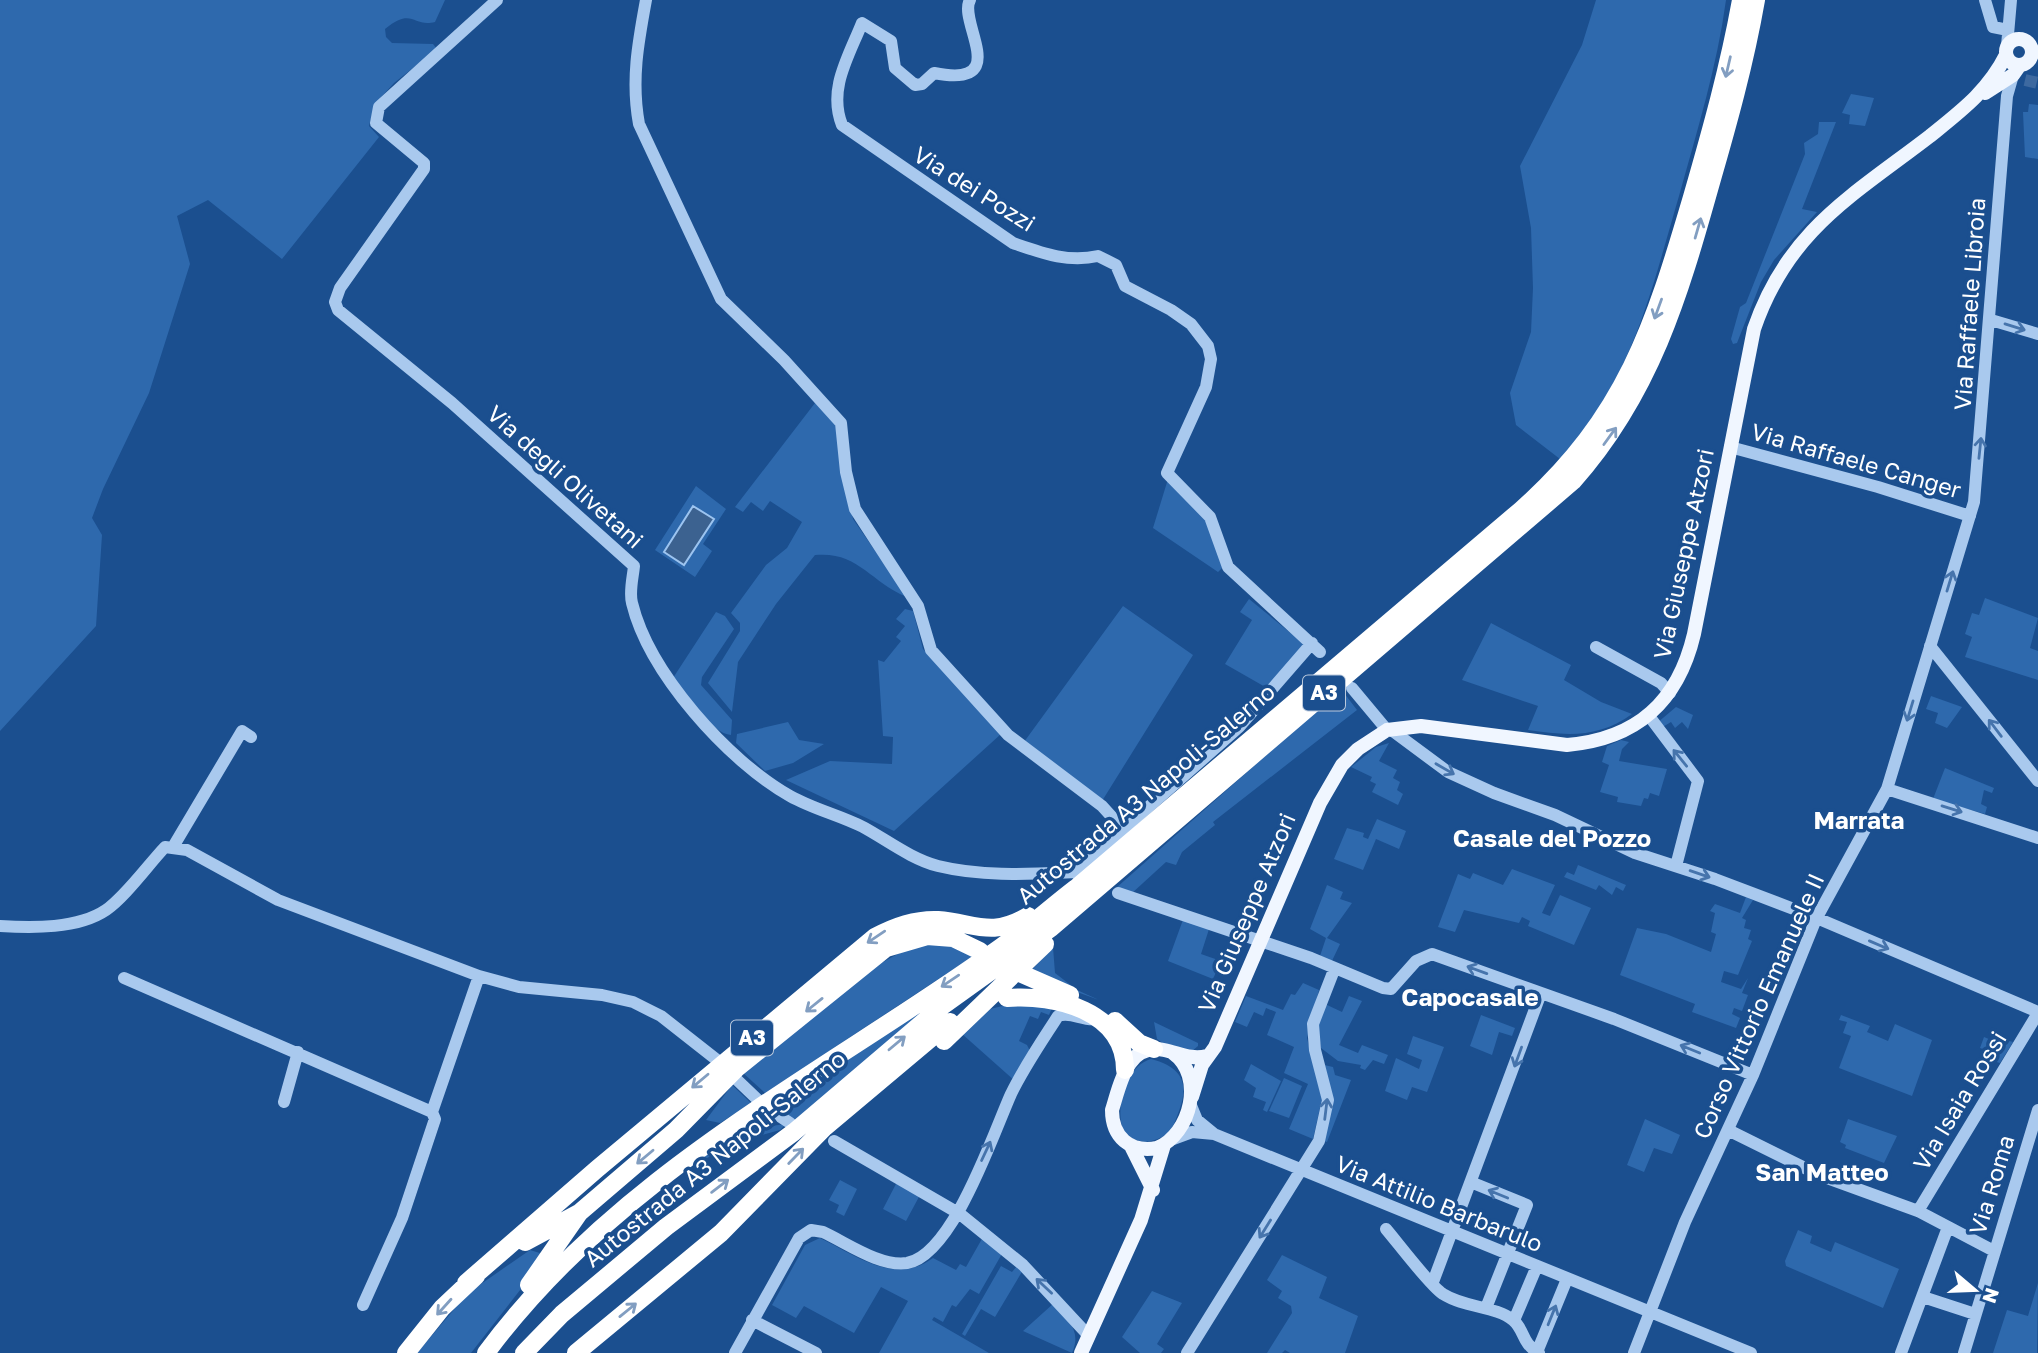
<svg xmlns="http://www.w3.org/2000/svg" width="2038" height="1353" font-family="'Golos Text',sans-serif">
<rect width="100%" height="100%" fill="#1b4f8f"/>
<!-- green -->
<path fill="#2e69ad" d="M0 0H445L435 22C413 28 413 6 385 29L386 37 392 43 433 44 437 49 394 83 375 104 369 126 379 137 282 259 208 200 177 216 190 264 149 393 103 489 92 518 102 535 96 626 0 731Z
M1596 0H1726C1717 67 1697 131 1679 196 1649 298 1633 377 1560 459L1516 425 1510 393 1531 332 1533 288 1531 228 1520 166 1582 45Z
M1851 94 1874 98 1865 126 1849 124 1850 115 1842 113Z
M2029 104 2038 105V159L2025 157 2023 112H2028Z
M1819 122H1836L1802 209 1817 212 1774 260 1761 282 1737 343 1733 344 1731 339 1740 307 1746 303 1805 154 1804 143 1818 134Z
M815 403 836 425 853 519 907 597C869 581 858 551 815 555L776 604 738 662 732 712 708 683 740 631V623L731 613 766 565 787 548 802 522 770 501 763 511 751 502 743 512 735 507Z
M1168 479 1207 519 1224 566 1218 572 1153 528Z
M696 486 726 509 703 544 712 551 695 577 655 550Z
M1985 598 2038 618 2030 648 2038 651V680L1965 657 1972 637 1965 634 1972 613 1979 615Z
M1249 599 1304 644 1267 688 1225 664 1252 620 1240 612Z
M1123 606 1193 655 1102 801 1024 742Z
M905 609 913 611 923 649 1001 734 894 831 786 780 830 761 892 764 893 737 883 736 878 660 884 662 901 641 896 637 905 626 896 619Z
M716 612 725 616 734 629 702 677 701 685 732 720 731 735C712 734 685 693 673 678Z
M1491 623 1571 665 1564 680 1601 702 1632 714C1599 738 1568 736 1528 730L1538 706 1462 680Z
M1341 689 1357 710 1213 822 1215 825 1182 852 1176 865 1166 862 1131 894 1116 888Z
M1931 696 1962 707 1947 728 1935 723 1938 713 1926 709Z
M1676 707 1693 715 1688 729 1682 722 1675 728 1671 722 1661 728 1657 723Z
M788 722 799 740 824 744 793 763 765 771 736 743 737 734Z
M1621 740 1629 742 1622 749 1619 761 1667 769 1659 796 1650 793 1648 799 1644 798 1641 806 1617 802 1618 797 1600 792 1609 765 1602 762 1607 746Z
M1389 743 1379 761 1397 770 1393 778 1400 782 1397 790 1403 794 1398 805 1372 792 1376 784 1370 781 1372 777 1351 767 1376 747Z
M1945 768 1994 788 1992 793 1984 790 1981 804 1987 807 1985 814 1933 799Z
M1377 819 1406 831 1399 849 1376 839 1363 870 1334 859 1347 828 1364 833 1363 837 1368 839Z
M1578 865 1626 885 1623 891 1616 887 1612 895 1599 885 1596 890 1564 877 1567 872 1574 875Z
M1512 869 1555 885 1542 913 1550 916 1560 895 1591 908 1574 945 1528 926 1530 921 1522 917 1519 923 1464 910 1455 932 1438 927 1458 874 1470 879 1473 873 1503 885Z
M1327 885 1343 892 1340 899 1352 903 1327 938 1340 944 1330 965 1319 959 1326 938 1310 929Z
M1746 897 1753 900 1742 918 1746 920 1744 928 1751 930 1748 939 1752 941 1738 975 1724 971 1721 982 1741 989 1748 978 1742 993 1748 995 1742 1011 1734 1008 1732 1014 1740 1018 1736 1028 1692 1012 1695 1004 1620 975 1637 928 1666 934 1711 952 1716 934 1711 932 1715 913 1710 911 1715 904 1740 913Z
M1184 917 1210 926 1201 954 1221 961 1213 979 1168 961Z
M925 944 948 945 975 955 765 1093 742 1072C789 1034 869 957 925 944Z
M1053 947 1055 973 1077 990 1099 1000 1028 974Z
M1303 983 1319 990 1307 1038 1322 1099 1313 1139 1289 1129 1308 1084 1284 1073 1294 1047 1267 1035 1276 1012 1266 1008 1263 1016 1254 1012 1247 1027 1235 1022 1246 996 1283 1010 1291 994 1295 995Z
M1349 996 1362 1001 1339 1045 1358 1053 1362 1045 1388 1055 1384 1064 1373 1060 1365 1070 1360 1068 1361 1065 1338 1061 1321 1048 1317 1026 1325 1004 1342 1012Z
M1011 1004 1052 1008 1049 1015 1041 1012 1038 1019 1030 1016 1019 1041 1027 1045 1031 1053 1015 1081 961 1033 990 1009Z
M923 1007 926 1011 794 1121 781 1114 776 1104Z
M1481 1015 1515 1028 1512 1036 1499 1032 1492 1055 1470 1046Z
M1841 1015 1870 1026 1867 1032 1888 1041 1895 1024 1932 1040 1912 1096 1839 1068 1851 1036 1843 1033 1847 1022 1839 1020Z
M1154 1022 1198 1043V1046L1191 1052 1164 1044 1157 1039Z
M1413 1036 1444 1047 1427 1092 1412 1087 1407 1100 1385 1091 1396 1058 1419 1069 1422 1060 1407 1054Z
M1984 1037 2003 1045 2006 1040 2013 1042 2000 1063 1983 1058 1986 1050 1980 1048Z
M1151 1059C1197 1071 1185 1099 1170 1133 1152 1143 1141 1146 1124 1133 1114 1110 1125 1066 1151 1059Z
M1251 1064 1281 1081 1267 1112 1263 1110 1266 1102 1253 1097 1256 1088 1244 1080Z
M1320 1064 1333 1067 1335 1075 1351 1080 1327 1142 1320 1140 1326 1113Z
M1284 1078 1302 1086 1289 1118 1269 1111Z
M732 1085 751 1103 720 1123 706 1120Z
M763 1112 771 1126 786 1124 780 1130 741 1141 691 1166Z
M1645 1119 1680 1135 1672 1154 1654 1148 1644 1172 1627 1165Z
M1848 1119 1897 1136 1884 1163 1845 1148 1846 1145 1840 1142Z
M840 1180 857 1189 844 1216 836 1212 839 1205 829 1200Z
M897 1182 920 1195 906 1221 883 1209Z
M1798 1230 1812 1236 1810 1243 1831 1252 1835 1242 1899 1269 1883 1308 1786 1266 1785 1261Z
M983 1237 1003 1252 979 1294 970 1289 956 1307 952 1305 943 1322 934 1317 932 1320 989 1353H879L908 1301 881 1287 854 1333 804 1306 796 1318 772 1305 805 1245 820 1238C857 1256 895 1286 933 1258L956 1270 960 1264 966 1267Z
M530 1250 543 1254 538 1267 471 1353H417L468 1293Z
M1282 1255 1327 1277 1319 1298 1358 1316 1345 1353H1290L1285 1350 1282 1353H1267L1292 1313 1291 1306 1278 1298 1282 1291 1267 1280Z
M1001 1266 1012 1272 1017 1266 1023 1270 995 1317 981 1309 965 1336 962 1334Z
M2038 1283 2037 1353H1993L2007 1310 2028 1316Z
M1152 1291 1182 1303 1157 1344 1164 1349 1161 1353H1140L1122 1337Z
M1054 1303C1068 1320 1082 1331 1072 1353L1023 1331Z"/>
<!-- water -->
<path fill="#3c6290" stroke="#9cc4f0" stroke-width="2" d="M693 506 714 519 684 565 664 552Z"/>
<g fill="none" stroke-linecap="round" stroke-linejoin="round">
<!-- minor-tunnel -->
<path stroke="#3d69a0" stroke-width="12" stroke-dasharray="12 6" stroke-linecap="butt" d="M2025 80 2038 83"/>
<!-- minor -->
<path stroke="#a9c9ee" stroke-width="12" d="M497 0 379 107 376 123 424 163V169L340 288 335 302 338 310 452 403 634 566C633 577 629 592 632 603 649 673 728 761 790 796 813 809 839 815 863 827 887 840 911 859 938 866 983 877 1029 874 1075 872L1079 876
M646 0C638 43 631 81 639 124L721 299 784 360 841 423 846 472 855 509 918 606 931 650 1008 735 1102 806 1122 828
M970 0C957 21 1014 89 934 73L922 84 915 85 895 68 891 41 862 23C848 58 828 89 842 125L1013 243C1042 253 1068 263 1098 256L1116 265 1125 286 1171 310 1191 324 1208 346 1211 359 1206 387 1167 473 1210 517 1228 567 1320 652
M1985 0 1993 27 2008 30
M2007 46 2011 0
M1991 320 2038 334
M1730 447 1878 487 1970 516
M1930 646 2038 781
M1596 647 1661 683 1670 693
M1352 688 1387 730
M1649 716 1698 781 1676 866
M1390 729 1448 772 1494 793 1555 815 1635 853 1715 879 1812 916 2038 1012
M1887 789 2038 838
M173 847 242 731 251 737
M1075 872 1239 727 1312 643
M1118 893 1311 958 1383 988 1391 989 1416 961 1432 954 1614 1019 1753 1075
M0 926C32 928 78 929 106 910 125 897 148 865 165 847L187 850 278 900 479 976 519 987 602 995 633 1002 661 1016 717 1060
M124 978 432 1112
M735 1078 757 1099
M284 1102 298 1052
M1190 1103 1197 1120 1214 1134
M770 1110 790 1123
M1728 1130 1819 1175 1918 1211 1994 1251
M1173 1139 1192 1132 1214 1134 1751 1353
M834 1141 960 1214 1023 1265 1089 1336
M1473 1183 1527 1205 1486 1308
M1918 1211 2038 1013
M1386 1229C1398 1243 1431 1287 1443 1294 1465 1308 1496 1306 1513 1320 1525 1330 1521 1343 1539 1353
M1433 1282 1541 993
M1923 1297 1975 1314
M363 1305 402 1218 435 1119 432 1112 479 976
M1515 1318 1537 1266
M752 1320 816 1353
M1537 1352 1567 1279
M735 1353 799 1238 811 1230 823 1232C847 1243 880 1267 907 1263 953 1255 993 1134 1011 1094 1024 1067 1042 1041 1058 1016 1071 1011 1082 1021 1096 1019
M1187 1353 1319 1141 1328 1100 1315 1050 1313 1024 1334 970
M1634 1353 1685 1222 1753 1075 1816 919 1887 789 1974 502 2007 96 2013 75
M1901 1353 1948 1227
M1964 1353 2038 1110"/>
<!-- major -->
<path stroke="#f0f6ff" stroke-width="14" d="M2006 52a13 13 0 1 1 26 0a13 13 0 1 1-26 0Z
M1985 93 2013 75 2020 65
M1173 1053C1205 1076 1191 1134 1157 1148 1130 1153 1112 1137 1112 1110 1120 1085 1127 1042 1164 1050 1179 1053 1191 1060 1207 1056
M1192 1097 1202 1065 1215 1047 1320 803 1342 765 1358 749 1387 730 1421 726 1567 745C1637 739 1678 702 1694 634L1754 329C1788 230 1852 196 1930 136 1961 111 1988 91 2006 55
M1131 1146 1153 1190
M1081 1353 1141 1220 1164 1145"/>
<!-- highway -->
<path stroke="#fff" stroke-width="18" d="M1022 974 1070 995
M1007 998C1055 994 1125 1011 1125 1070
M1115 1021 1139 1043 1154 1049
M944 1041 1045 944
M525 1242 579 1213 676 1130 737 1068 886 948 927 936 953 938 980 951
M466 1283 597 1169 875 937C895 926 915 919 938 920 975 923 991 938 1028 916
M529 1285 579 1213
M406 1353 442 1308 476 1276
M486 1353C620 1172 822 1075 1001 947 1027 929 1051 907 1076 888L1521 510C1626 417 1654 326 1692 197 1711 131 1729 67 1741 0
M524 1353 562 1314 666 1227 794 1132 941 1007 1051 928 1573 481C1651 393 1679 296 1710 186 1728 124 1745 63 1756 0
M576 1353 721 1233 825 1127 950 1022"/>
</g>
<!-- one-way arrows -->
<defs><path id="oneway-shaft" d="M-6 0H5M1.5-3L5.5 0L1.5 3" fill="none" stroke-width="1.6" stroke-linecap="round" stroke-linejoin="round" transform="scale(1.75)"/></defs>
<g stroke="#829ec1">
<use href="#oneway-shaft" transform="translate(1728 67) rotate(103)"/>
<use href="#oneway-shaft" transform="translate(1698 228) rotate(-74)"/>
<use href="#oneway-shaft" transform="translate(1658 309) rotate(110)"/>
<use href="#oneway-shaft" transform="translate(1610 436) rotate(-54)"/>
<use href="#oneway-shaft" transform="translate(876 937) rotate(146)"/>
<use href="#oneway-shaft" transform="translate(950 981) rotate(146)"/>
<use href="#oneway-shaft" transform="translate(814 1005) rotate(141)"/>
<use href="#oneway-shaft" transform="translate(897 1043) rotate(-40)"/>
<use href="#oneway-shaft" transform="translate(700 1081) rotate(140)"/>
<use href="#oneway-shaft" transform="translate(796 1156) rotate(-46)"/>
<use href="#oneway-shaft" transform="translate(645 1157) rotate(140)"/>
<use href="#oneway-shaft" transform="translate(720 1186) rotate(-37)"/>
<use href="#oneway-shaft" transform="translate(444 1307) rotate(132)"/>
<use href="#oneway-shaft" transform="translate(628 1310) rotate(-39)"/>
</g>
<g stroke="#4674ac">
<use href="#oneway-shaft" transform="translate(2015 327) rotate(17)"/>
<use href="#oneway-shaft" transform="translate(1980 448) rotate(-84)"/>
<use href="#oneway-shaft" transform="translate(1950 581) rotate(-73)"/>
<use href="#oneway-shaft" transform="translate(1910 711) rotate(107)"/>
<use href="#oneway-shaft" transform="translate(1995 728) rotate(-127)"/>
<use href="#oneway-shaft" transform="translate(1680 758) rotate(-129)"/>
<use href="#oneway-shaft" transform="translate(1445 769) rotate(30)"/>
<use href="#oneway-shaft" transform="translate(1952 809) rotate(17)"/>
<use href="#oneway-shaft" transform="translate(1700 874) rotate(19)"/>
<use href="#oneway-shaft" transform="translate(1879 945) rotate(23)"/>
<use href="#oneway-shaft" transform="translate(1477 970) rotate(-160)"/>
<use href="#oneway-shaft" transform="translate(1690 1049) rotate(-158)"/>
<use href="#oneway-shaft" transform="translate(1518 1057) rotate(110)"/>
<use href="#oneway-shaft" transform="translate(1326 1109) rotate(-83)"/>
<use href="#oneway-shaft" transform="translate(986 1151) rotate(-65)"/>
<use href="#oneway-shaft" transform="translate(1498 1194) rotate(-158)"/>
<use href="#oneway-shaft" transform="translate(1265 1229) rotate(122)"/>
<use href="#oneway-shaft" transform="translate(1044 1286) rotate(-137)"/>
<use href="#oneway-shaft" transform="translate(1552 1315) rotate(-68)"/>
</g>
<g text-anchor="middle" stroke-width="7" stroke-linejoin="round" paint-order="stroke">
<!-- shield labels -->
<g fill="#1b4f8f" stroke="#bbcadd" stroke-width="2">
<rect x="1303" y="675.5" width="42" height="35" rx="5"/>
<rect x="731" y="1020.5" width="42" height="35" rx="5"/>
</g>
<g font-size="21" font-weight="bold" fill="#fff">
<text x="1324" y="700">A3</text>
<text x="752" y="1045">A3</text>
</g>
<!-- street labels -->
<g font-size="23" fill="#fff" stroke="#1b4f8f">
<text transform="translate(974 189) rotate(32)" y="8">Via dei Pozzi</text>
<text transform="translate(1970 304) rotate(-86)" y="8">Via Raffaele Libroia</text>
<text transform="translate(1856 461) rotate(16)" y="8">Via Raffaele Canger</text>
<text transform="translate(565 477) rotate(42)" y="8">Via degli Olivetani</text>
<text transform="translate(1684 554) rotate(-78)" y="8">Via Giuseppe Atzori</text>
<text transform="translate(1146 794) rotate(-40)" y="8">Autostrada A3 Napoli-Salerno</text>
<text transform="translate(1247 913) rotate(-67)" y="8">Via Giuseppe Atzori</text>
<text transform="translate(1759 1006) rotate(-66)" y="8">Corso Vittorio Emanuele II</text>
<text transform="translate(1960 1101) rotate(-59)" y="8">Via Isaia Rossi</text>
<text transform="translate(715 1159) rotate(-39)" y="8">Autostrada A3 Napoli-Salerno</text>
<text transform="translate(1992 1185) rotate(-73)" y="8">Via Roma</text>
<text transform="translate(1439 1204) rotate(22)" y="8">Via Attilio Barbarulo</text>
</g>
<!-- neighbourhood labels -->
<g font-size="24" font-weight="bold" fill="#fff" stroke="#1b4f8f">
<text x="1859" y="829">Marrata</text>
<text x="1552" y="847">Casale del Pozzo</text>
<text x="1470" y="1006">Capocasale</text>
<text x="1822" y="1181">San Matteo</text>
</g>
</g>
<!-- north arrow -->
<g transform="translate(1975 1290) rotate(109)" stroke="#1b4f8f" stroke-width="5" paint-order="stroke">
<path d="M0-5L12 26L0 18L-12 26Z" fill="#ffffff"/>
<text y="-10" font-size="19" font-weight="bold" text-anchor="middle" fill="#ffffff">N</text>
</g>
</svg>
